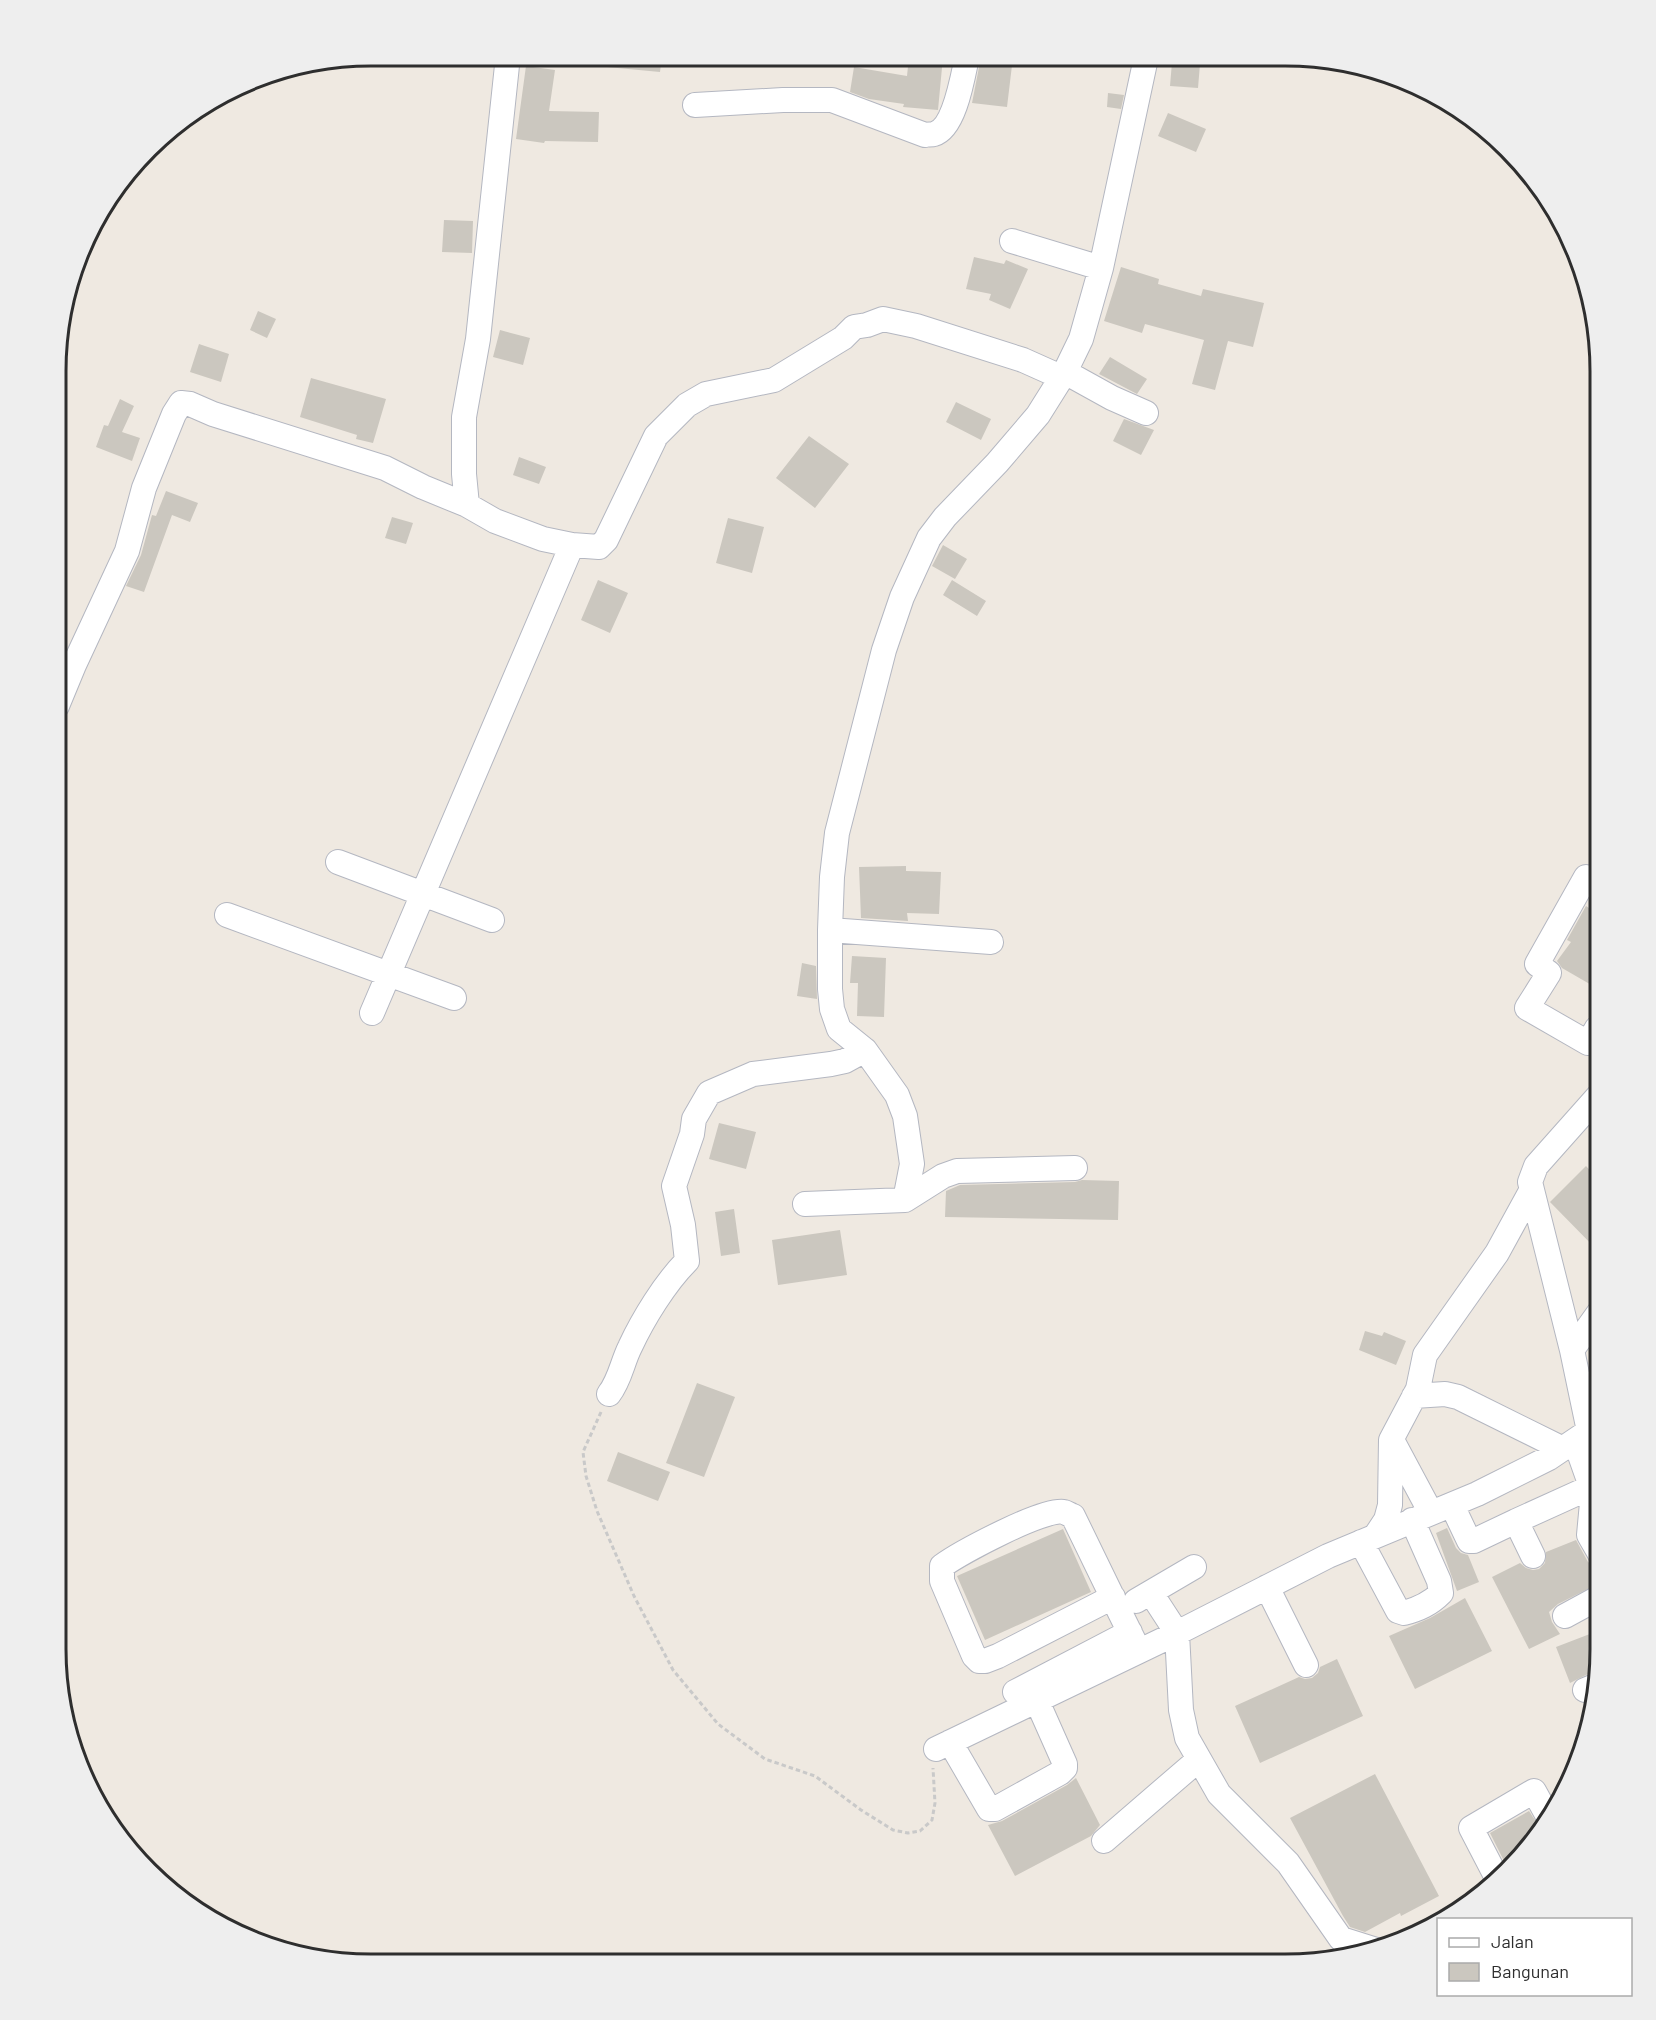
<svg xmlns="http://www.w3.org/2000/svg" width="1656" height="2020" font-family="Barlow,sans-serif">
<rect width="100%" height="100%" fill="#efe9e1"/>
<!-- building -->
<path fill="#cbc7bf" d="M607 56H662L660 72 607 67Z
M909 57H943L938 110 903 107 904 104 869 99 850 92 854 67 907 76Z
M981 57H1013L1007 107 972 103Z
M1172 62 1200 64 1198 88 1170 86Z
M526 66 555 70 549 111 599 112 598 142 545 141 544 143 516 139Z
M1108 93 1124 95 1121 109 1107 107Z
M1168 113 1206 129 1196 152 1158 136Z
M444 220 473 221 472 253 442 252Z
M974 257 1004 264 1006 260 1028 269 1010 309 989 300 991 294 966 289Z
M1121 267 1159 279 1158 284 1201 296 1203 289 1264 303 1253 347 1228 341 1215 390 1192 384 1204 340 1145 324 1142 333 1104 321Z
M258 311 276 319 267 338 250 330Z
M500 330 530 338 523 365 493 357Z
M199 344 229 354 221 382 190 372Z
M1110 357 1147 379 1137 394 1099 374Z
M311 378 386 399 373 443 356 439 357 435 300 417Z
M120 399 134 406 122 432 140 438 132 461 96 447 104 425 108 426Z
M956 402 991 419 981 440 946 422Z
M1124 419 1154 430 1141 455 1113 441Z
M809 436 849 464 815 508 776 478Z
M519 457 546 467 539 484 513 475Z
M166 491 198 503 190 522 172 515 144 592 126 586 141 555 152 515 156 516Z
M392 517 413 523 406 544 385 538Z
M728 518 764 527 752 573 716 563Z
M943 545 967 559 955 579 932 566Z
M598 580 628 593 610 633 581 620Z
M952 580 986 601 977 616 943 595Z
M906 866V871L941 872 939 914 907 913 908 921 861 918 859 867Z
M1595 898 1600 899V990L1562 968 1557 961 1571 942 1567 940 1586 906 1589 908Z
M852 956 886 958 884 1017 857 1016 858 983H850Z
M802 963 816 966 817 999 797 996Z
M719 1123 756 1132 746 1169 709 1159Z
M1586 1166 1600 1181V1253L1550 1202Z
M1082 1180 1119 1181 1118 1220 945 1217 946 1191 960 1185 1075 1182Z
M734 1209 740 1253 721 1256 715 1212Z
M840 1230 847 1275 778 1285 772 1240Z
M1365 1331 1382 1336 1384 1332 1406 1341 1396 1365 1359 1350Z
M697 1383 735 1397 704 1477 666 1463Z
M618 1452 670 1472 658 1501 607 1481Z
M1447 1528 1456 1548 1461 1553 1468 1555 1479 1582 1457 1591 1436 1533Z
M1063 1529 1091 1592 985 1640 957 1576Z
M1576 1540 1588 1562 1597 1568 1600 1574V1583L1558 1604 1549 1612 1552 1622 1560 1634 1529 1649 1492 1577 1520 1563 1526 1568 1533 1570 1539 1569 1545 1563 1546 1552Z
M1465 1598 1492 1651 1415 1689 1389 1636 1430 1618Z
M1595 1632 1600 1645V1671L1592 1672 1570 1683 1556 1647Z
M1337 1659 1363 1716 1260 1763 1235 1706 1299 1677 1305 1679 1312 1678 1318 1673 1320 1667Z
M1375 1774 1439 1896 1401 1916 1400 1913 1365 1932 1350 1927 1343 1916 1290 1818Z
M1076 1778 1100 1825 1091 1836 1015 1876 988 1825 1002 1821 1067 1785Z
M1529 1811 1542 1831 1519 1859 1506 1865 1490 1833Z"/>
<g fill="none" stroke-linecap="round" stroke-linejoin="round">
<defs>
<path id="minor" d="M695 105 783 100H832L925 135C928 134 931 135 934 134 955 128 963 75 967 57
M1012 241 1101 268
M1065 372 1112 398 1146 413
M467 505 464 474V417L478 339 508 56
M57 706 74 665 127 551 144 488 174 414 181 403 190 404 213 414 385 468 423 487 467 505 495 521 543 539 572 545 599 547 606 540 656 436 687 405 706 394 774 380 843 338 854 327 867 325 883 319 916 326 1023 360 1061 377
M338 862 492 920
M227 915 454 998
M830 930 991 942
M372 1013 572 545
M1600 1030 1597 1028 1588 1043 1527 1008 1549 973 1537 964 1586 877 1600 885
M1075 1168 957 1171 943 1176 905 1200 912 1164 905 1116 897 1095 865 1050 839 1029 832 1009 830 989V930L832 877 837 833 884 650 902 597 929 538 945 517 997 463 1038 415 1065 372 1081 339 1101 268 1146 58
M805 1204 905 1200
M1572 1350 1600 1311
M609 1394C620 1380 622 1363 630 1347 643 1319 665 1283 687 1261L683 1225 674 1186 692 1134 694 1119 709 1093 753 1074 831 1064 845 1061 865 1050
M1414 1396 1445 1394 1458 1397 1563 1449
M1589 1431 1572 1350 1530 1182 1536 1166 1600 1094
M1575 1441 1593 1492 1589 1535 1600 1554
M1393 1442 1431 1513
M1452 1505 1469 1541H1474L1516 1521 1533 1556
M1516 1521 1591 1487
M1376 1535 1386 1520 1390 1505 1391 1440 1418 1389 1425 1355 1497 1253 1531 1191
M1361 1542 1398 1611 1404 1613C1419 1609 1430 1604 1441 1593L1439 1581 1412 1520
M1267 1587 1306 1665
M1151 1593 1177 1633 1181 1710 1187 1738 1219 1794 1288 1863 1341 1939 1376 1950
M1113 1597 998 1656 985 1661H979L974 1656 942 1581V1566C960 1553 1045 1507 1064 1512 1067 1513 1070 1515 1073 1516 1095 1561 1117 1607 1139 1651
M1136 1601 1194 1567
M1565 1616 1600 1597
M1585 1690 1597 1685
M1015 1692 1130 1632
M950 1742 989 1809H995L1060 1773 1065 1768V1764L1037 1701
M936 1749 1177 1633 1328 1556 1477 1494 1549 1458 1589 1431 1600 1432
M1104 1841 1198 1760
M1498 1880 1471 1828 1534 1791 1550 1820"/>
</defs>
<!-- minor casing -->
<use href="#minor" stroke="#b4b7c1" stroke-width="26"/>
<!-- path -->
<path stroke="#c9c9c9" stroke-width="3" stroke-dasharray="4.5 3" stroke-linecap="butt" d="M601 1412 583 1452 586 1476 597 1511 634 1596 673 1670 718 1724 765 1759 815 1776 861 1810 893 1830 908 1833 920 1831 932 1820 935 1803 933 1768"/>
<!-- minor -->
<use href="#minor" stroke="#fff" stroke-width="24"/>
</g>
<!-- crop -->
<path d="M0 0H1656V2020H0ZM371 66H1285A305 305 0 0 1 1590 371V1649A305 305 0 0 1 1285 1954H371A305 305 0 0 1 66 1649V371A305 305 0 0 1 371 66Z" fill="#eee" fill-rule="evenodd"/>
<path fill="none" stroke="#2e2e2e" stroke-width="3" d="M371 66H1285A305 305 0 0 1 1590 371V1649A305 305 0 0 1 1285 1954H371A305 305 0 0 1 66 1649V371A305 305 0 0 1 371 66Z"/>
<!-- legend -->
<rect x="1437" y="1918" width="195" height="78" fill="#ffffff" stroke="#ababab" stroke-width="1.5"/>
<rect x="1449" y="1938" width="30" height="9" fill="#ffffff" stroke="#ababab" stroke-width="1.5"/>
<text x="1491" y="1948" font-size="18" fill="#2e2e2e">Jalan</text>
<rect x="1449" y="1963" width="30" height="18" fill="#cbc7bf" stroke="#ababab" stroke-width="1.5"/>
<text x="1491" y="1978" font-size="18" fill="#2e2e2e">Bangunan</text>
</svg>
